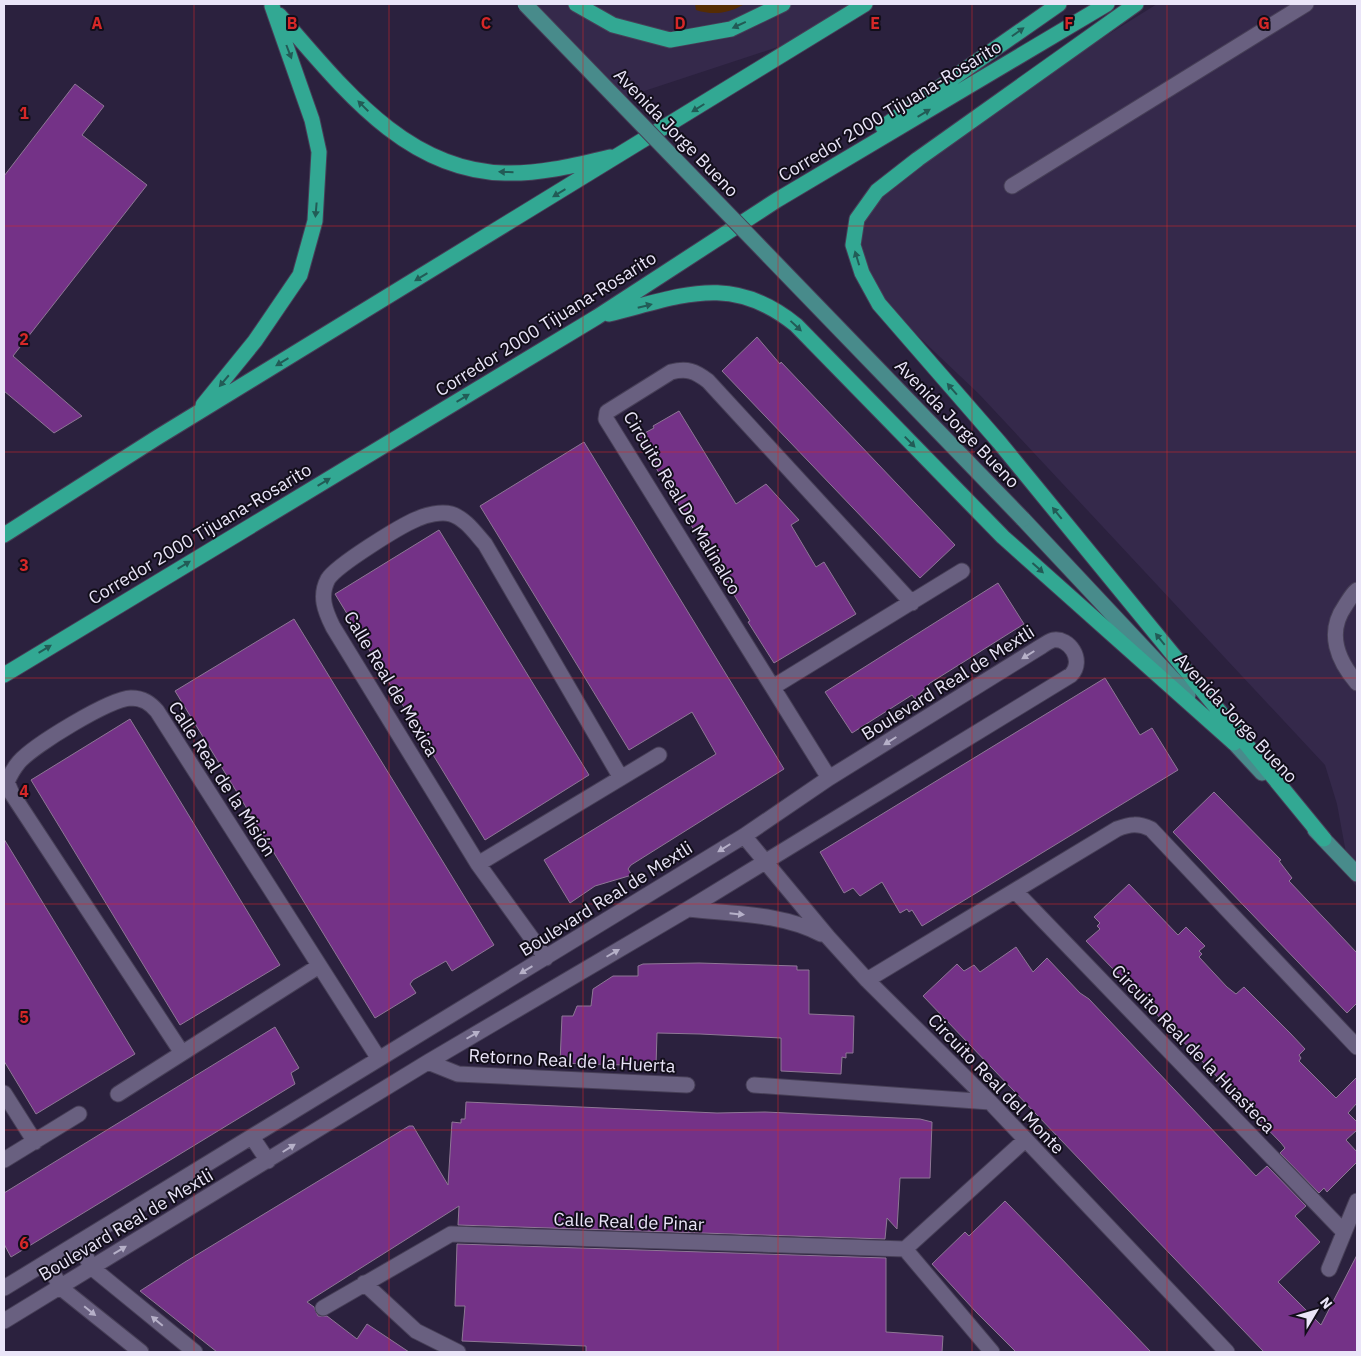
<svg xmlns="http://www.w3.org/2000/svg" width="1361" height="1356" font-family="'IBM Plex Sans',sans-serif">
<rect width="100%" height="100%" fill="#2b213e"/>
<!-- built -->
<path fill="#35294b" d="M530 4H858L805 38 623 98Z
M1157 4H1357V887L1351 880 1337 804 1325 765 979 394 898 317 867 277 860 237 864 211 951 133Z"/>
<!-- green -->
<path fill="#552c03" d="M695 4H745C728 13 715 16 696 10Z"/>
<!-- building -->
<path fill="#743287" stroke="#8e7795" d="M75 84 104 106 82 135 147 185 13 356 82 416 54 433 4 391V176Z
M757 337 780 364 781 362 955 545 920 578 722 371Z
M679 411 736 504 766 484 799 520 791 525 816 567 824 562 856 614 774 663 748 622 750 621 637 437 654 428 653 426Z
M584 442 784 769 631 865 628 869 632 875 595 886 570 903 544 860 716 754 692 712 629 750 480 506Z
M439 530 589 775 485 840 335 594Z
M998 583 1024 624 930 683 915 699 912 695 852 733 825 692Z
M294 619 494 945 452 971 446 961 413 980 410 984 416 993 375 1018 175 691Z
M1105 678 1140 735 1152 728 1178 770 922 926 912 910 909 912 907 909 900 913 882 882 860 896 853 888 844 893 820 852Z
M130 719 280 965 180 1025 31 780Z
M1214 792 1281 860 1279 861 1292 878 1289 881 1357 953V1003L1347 1013 1173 832Z
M4 839 135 1054 36 1114 4 1061Z
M1129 884 1178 935 1186 927 1205 946 1199 951 1202 954 1199 957 1227 987 1236 994 1244 987 1291 1034 1305 1049 1299 1055 1301 1058 1299 1061 1336 1098 1357 1077V1103L1348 1113 1357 1122V1130L1346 1140 1357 1152V1162L1327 1192 1324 1188 1319 1193 1280 1153 1285 1148 1281 1143 1086 941 1100 929 1097 926 1100 923 1094 917Z
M1016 947 1033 972 1047 958 1080 993 1089 999 1256 1176 1267 1166 1306 1206 1295 1216 1320 1242 1278 1282 1321 1325 1357 1255V1352H1264L923 996 957 964 964 971 974 965 980 972Z
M699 963 797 966V970H809V1014L854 1016 853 1053H846V1058L842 1057 841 1074 781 1071V1038L700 1034 657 1033 656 1066 560 1063 562 1016H573L577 1006H591L593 989 613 976H638V966L643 964Z
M275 1027 299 1068 291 1073 295 1084 11 1257 4 1244V1193Z
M466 1102 717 1113 765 1112 920 1119 932 1122 930 1178H900L897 1229 887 1218 885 1239 458 1225 459 1206 307 1302 314 1307 318 1316H327L357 1339 367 1324 409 1352H217L140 1291 185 1262 409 1126H413L448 1185 452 1122 461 1123V1119H465Z
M1005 1201 1057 1254 1151 1352H1016L976 1312 932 1264 965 1232 969 1236Z
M457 1244 886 1258V1332L943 1336 942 1352H586V1346L462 1341 465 1306H455Z"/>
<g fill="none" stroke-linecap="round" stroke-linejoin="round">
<defs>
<path id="minor" d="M1012 186 1306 4
M1357 590C1352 594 1349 600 1345 606 1326 633 1338 661 1357 683
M773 687 962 571
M829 778 606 419 607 412 671 372C687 368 695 371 708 381L912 603
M744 836 828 937 867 980 990 1102 1227 1352
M478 864 659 755
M1015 891 1344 1232
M688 909C732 914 782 913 821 934
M546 958 478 864 333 627C325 611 319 596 328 579 337 565 400 526 417 519 426 515 441 511 451 514 465 518 476 534 485 544L621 778
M867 980 1117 829C1130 824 1138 823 1151 829L1357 1047
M182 1053 12 794 7 782C10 775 14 768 19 762 34 745 109 699 131 698 143 698 150 703 157 711L379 1059
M428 1062 458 1074 687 1085
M754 1085 990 1102
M4 1093 35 1142
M118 1094 319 966
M252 1137 268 1161
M4 1160 79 1114
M79 1242 91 1267 195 1352
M905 1249 992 1352
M47 1262 61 1288 141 1352
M1329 1269 1357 1201
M364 1283 416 1331 458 1352
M4 1288 744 836 829 778 1042 646C1045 644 1050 641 1053 640 1069 637 1085 660 1071 675L688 909 428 1062 4 1321
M323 1308 451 1234 905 1249 1025 1140"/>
<path id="major" d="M1023 519 1188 695
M1225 733 1262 773
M1315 830 1357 874"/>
<path id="highway" d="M576 4 613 25 670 40 731 29 783 4
M1136 4 918 159 877 191 857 219 853 245 862 273 879 304 999 442 1324 839
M279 15C340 84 404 171 505 173 541 174 576 165 610 157
M883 127 1059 4
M609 314C682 296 731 272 796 325L1003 537 1234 743
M203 405 255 341 300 275 315 221 319 152 312 120 272 6
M4 535 158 437 865 4
M4 675 597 317 777 200 1107 4"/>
</defs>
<!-- minor casing -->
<use href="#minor" stroke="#473f57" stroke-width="17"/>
<!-- major casing -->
<use href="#major" stroke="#473f57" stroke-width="17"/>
<!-- highway casing -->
<use href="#highway" stroke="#473f57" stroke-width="17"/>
<!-- minor -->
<use href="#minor" stroke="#696080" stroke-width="15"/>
<!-- major -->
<use href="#major" stroke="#488b8b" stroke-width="15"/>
<!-- highway -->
<use href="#highway" stroke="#32a893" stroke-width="15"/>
<defs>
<path id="major-bridge" d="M525 4 1023 519"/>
</defs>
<!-- major-bridge casing -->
<use href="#major-bridge" stroke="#473f57" stroke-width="17" stroke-linecap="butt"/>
<!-- major-bridge -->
<use href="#major-bridge" stroke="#488b8b" stroke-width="15"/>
</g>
<!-- one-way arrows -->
<defs><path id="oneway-solid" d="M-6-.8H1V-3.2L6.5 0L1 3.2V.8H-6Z" transform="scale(1.25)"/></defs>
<g fill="#225b56">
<use href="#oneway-solid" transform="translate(739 25) rotate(155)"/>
<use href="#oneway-solid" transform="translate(1018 32) rotate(-35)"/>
<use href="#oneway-solid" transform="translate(289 52) rotate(69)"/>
<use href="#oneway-solid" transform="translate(363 106) rotate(-135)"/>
<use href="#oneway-solid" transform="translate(698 108) rotate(148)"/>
<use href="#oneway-solid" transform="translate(924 113) rotate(-31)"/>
<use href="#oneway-solid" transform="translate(506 172) rotate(-179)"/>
<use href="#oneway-solid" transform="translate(559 193) rotate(149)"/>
<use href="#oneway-solid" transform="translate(316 210) rotate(95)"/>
<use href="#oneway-solid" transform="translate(857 258) rotate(-107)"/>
<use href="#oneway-solid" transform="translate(421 277) rotate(149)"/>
<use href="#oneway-solid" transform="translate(645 306) rotate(-14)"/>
<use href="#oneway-solid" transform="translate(796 326) rotate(43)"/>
<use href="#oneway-solid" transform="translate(282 362) rotate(149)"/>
<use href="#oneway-solid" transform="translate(224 381) rotate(130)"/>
<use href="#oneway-solid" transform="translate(952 389) rotate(-131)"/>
<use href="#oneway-solid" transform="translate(463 398) rotate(-31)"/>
<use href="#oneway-solid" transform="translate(910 442) rotate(46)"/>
<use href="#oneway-solid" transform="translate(324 482) rotate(-31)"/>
<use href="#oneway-solid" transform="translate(1057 513) rotate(-129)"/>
<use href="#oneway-solid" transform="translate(184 565) rotate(-31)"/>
<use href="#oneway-solid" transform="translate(1038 568) rotate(42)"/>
<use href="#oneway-solid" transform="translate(1160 639) rotate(-129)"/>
<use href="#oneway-solid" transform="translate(45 649) rotate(-31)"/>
</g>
<g fill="#b6b0c8">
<use href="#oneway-solid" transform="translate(1028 655) rotate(148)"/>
<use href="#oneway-solid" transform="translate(890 741) rotate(148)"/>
<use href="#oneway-solid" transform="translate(724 848) rotate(148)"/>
<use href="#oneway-solid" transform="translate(737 914) rotate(6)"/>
<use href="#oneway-solid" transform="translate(613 953) rotate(-30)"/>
<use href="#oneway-solid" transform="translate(526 970) rotate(149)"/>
<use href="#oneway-solid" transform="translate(473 1035) rotate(-30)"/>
<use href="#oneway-solid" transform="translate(289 1148) rotate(-32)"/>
<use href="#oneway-solid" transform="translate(120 1250) rotate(-31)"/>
<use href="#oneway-solid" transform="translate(90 1311) rotate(39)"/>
<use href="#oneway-solid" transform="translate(157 1321) rotate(-140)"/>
</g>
<!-- grid -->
<path fill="none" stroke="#d62828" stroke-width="1" stroke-opacity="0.55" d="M194 4V1352M389 4V1352M583 4V1352M778 4V1352M972 4V1352M1167 4V1352M4 226H1357M4 452H1357M4 678H1357M4 904H1357M4 1130H1357"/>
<g text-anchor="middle" stroke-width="4" stroke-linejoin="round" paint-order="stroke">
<!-- street labels -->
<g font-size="18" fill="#eae5f8" stroke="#120e1a">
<text transform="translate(890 111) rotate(-31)" y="6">Corredor 2000 Tijuana-Rosarito</text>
<text transform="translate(676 133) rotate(46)" y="6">Avenida Jorge Bueno</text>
<text transform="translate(546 324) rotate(-32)" y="6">Corredor 2000 Tijuana-Rosarito</text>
<text transform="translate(957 424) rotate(46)" y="6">Avenida Jorge Bueno</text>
<text transform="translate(682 503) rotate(59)" y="6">Circuito Real De Malinalco</text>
<text transform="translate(200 534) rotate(-31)" y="6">Corredor 2000 Tijuana-Rosarito</text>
<text transform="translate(948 683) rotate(-32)" y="6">Boulevard Real de Mextli</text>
<text transform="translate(391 684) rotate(59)" y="6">Calle Real de Mexica</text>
<text transform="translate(1236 718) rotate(47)" y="6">Avenida Jorge Bueno</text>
<text transform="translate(222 779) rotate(57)" y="6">Calle Real de la Misión</text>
<text transform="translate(606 899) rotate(-32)" y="6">Boulevard Real de Mextli</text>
<text transform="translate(1193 1049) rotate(46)" y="6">Circuito Real de la Huasteca</text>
<text transform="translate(572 1061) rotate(3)" y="6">Retorno Real de la Huerta</text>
<text transform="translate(996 1084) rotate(46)" y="6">Circuito Real del Monte</text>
<text transform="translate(629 1222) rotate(2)" y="6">Calle Real de Pinar</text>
<text transform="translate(126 1225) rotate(-31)" y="6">Boulevard Real de Mextli</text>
</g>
</g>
<g font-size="16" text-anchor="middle" font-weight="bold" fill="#d62828" stroke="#120e1a" stroke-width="4" stroke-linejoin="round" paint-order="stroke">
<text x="97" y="29">A</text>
<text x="292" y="29">B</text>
<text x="486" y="29">C</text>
<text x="680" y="29">D</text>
<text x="875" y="29">E</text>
<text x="1069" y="29">F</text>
<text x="1264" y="29">G</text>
<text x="24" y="119">1</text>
<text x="24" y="345">2</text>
<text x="24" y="571">3</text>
<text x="24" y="797">4</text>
<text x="24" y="1023">5</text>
<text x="24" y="1249">6</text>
</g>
<!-- border -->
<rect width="1361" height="1356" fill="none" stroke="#eae5f8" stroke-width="10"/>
<!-- north arrow -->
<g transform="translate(1316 1311) rotate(52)" stroke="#120e1a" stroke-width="4" paint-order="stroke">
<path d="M0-4L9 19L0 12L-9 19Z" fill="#eae5f8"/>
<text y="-8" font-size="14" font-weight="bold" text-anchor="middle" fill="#eae5f8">N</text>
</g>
</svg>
